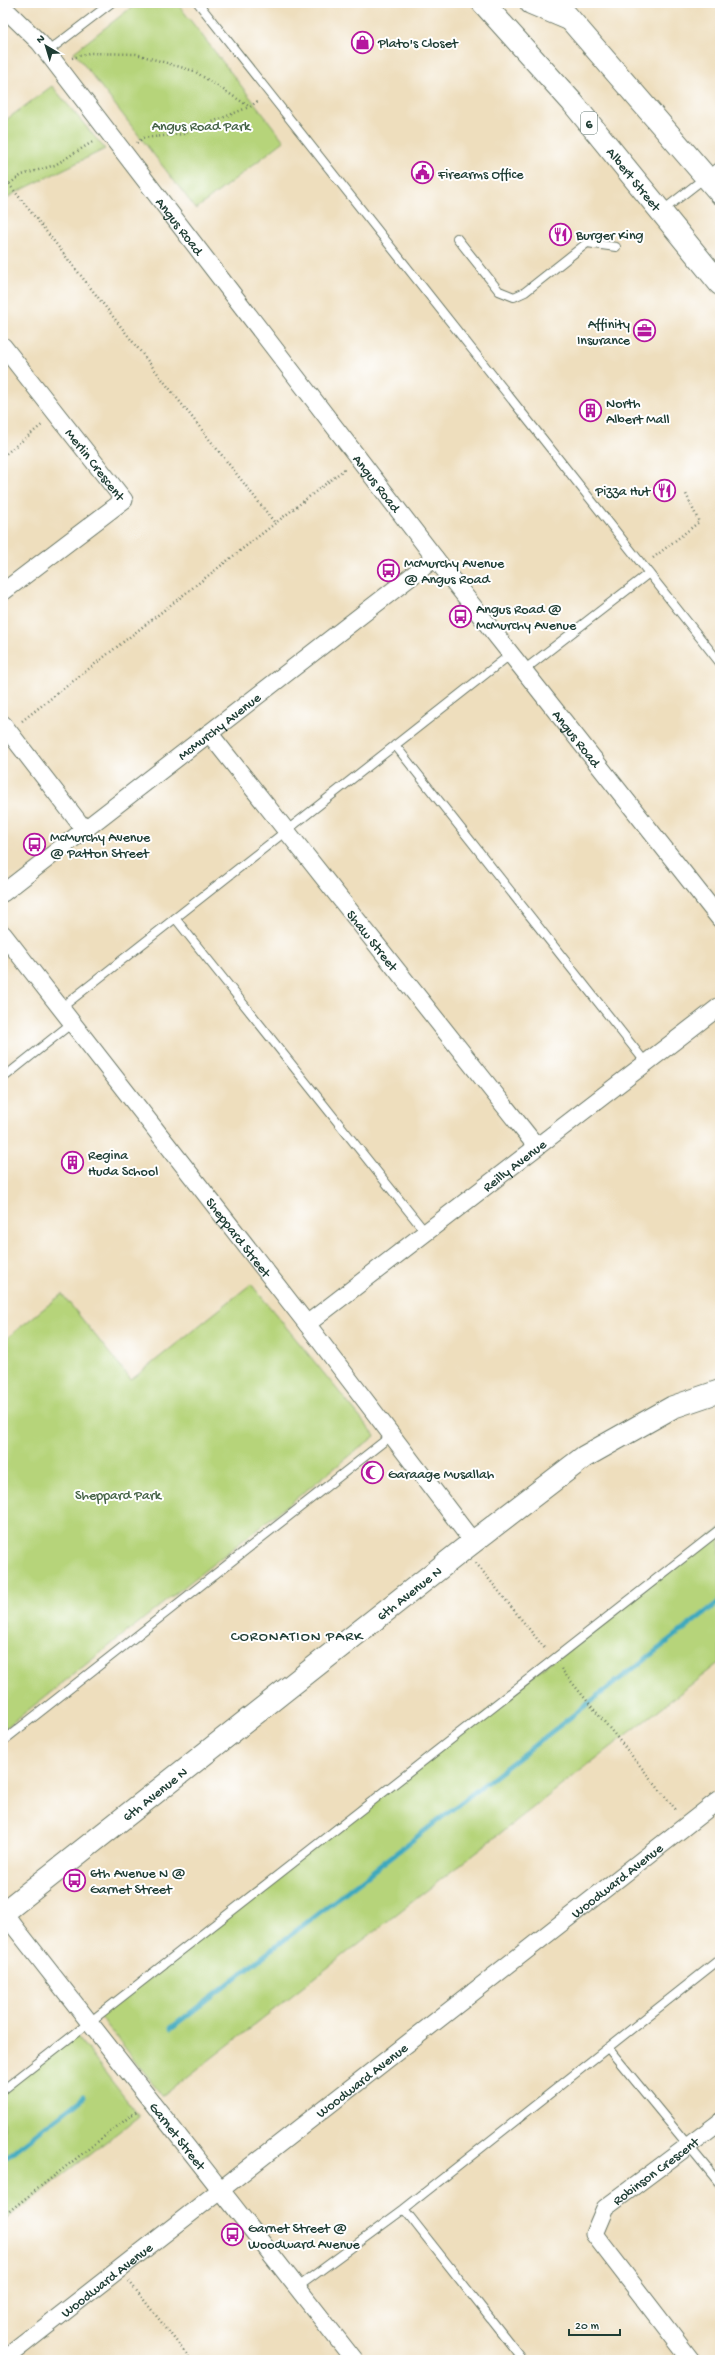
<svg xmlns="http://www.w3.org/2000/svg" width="723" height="2363" font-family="'Gochi Hand',sans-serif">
<rect width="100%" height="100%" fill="#fff"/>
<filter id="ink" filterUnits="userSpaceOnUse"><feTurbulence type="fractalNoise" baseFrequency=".025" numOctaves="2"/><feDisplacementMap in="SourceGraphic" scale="8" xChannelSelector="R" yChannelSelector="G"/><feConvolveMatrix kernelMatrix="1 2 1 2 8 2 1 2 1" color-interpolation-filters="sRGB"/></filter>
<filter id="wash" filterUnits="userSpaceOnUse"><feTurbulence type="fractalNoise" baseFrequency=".012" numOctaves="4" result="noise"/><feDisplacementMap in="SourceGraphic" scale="16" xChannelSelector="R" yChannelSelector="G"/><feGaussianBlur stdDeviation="0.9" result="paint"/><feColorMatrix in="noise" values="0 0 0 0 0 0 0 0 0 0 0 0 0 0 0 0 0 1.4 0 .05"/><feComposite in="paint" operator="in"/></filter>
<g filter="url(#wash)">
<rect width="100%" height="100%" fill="#eedebd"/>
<!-- green -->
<path fill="#b6d47a" stroke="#6a8857" d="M137 3H177L284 141 196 209 74 52Z
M52 86 105 149 13 194 3 202V122Z
M251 1284 375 1436 3 1730V1341L62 1294 131 1380Z
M720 1529V1662L163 2096 99 2015Z
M75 2034 139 2116 3 2222V2090Z"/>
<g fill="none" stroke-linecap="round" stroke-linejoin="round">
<!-- stream -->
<path stroke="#3ea9be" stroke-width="5" d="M171 2028 720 1601
M3 2160 84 2097"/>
</g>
</g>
<g filter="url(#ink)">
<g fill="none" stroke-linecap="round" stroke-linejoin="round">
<defs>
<path id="lane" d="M198 3 720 663
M47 52 111 3
M662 211 720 166
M457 238 499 291 514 297 525 292 587 243 616 247
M524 670 649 573
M395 745 646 1063
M175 918 426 1233
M61 1008 511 654
M3 1078 72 1023
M3 1741 392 1435
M608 2048 720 2184
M3 2090 720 1529
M404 2209 523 2360
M298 2287 404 2209 720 1959"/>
<g id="street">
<path id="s1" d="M3 7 40 43 435 558 720 919"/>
<path id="s2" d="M3 346 124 500 3 592"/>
<path d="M3 724 84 829"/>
<path id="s3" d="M209 733 537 1147"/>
<path id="s4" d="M3 893 435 558"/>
<path id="s5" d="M3 934 307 1324 473 1542"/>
<path id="s6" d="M307 1324 720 1006"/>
<path id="s7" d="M3 1912 354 2360"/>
<path id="s8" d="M3 2360 720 1799"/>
<path id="s9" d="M691 2360 594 2234 605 2208 720 2122"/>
</g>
<g id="secondary">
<path id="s10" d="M3 1913 464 1549 584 1457 673 1407 720 1391"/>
</g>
<g id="primary">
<path id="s11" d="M483 3 572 102 720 284"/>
<path d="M531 3 569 19"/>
<path d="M556 3 720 193"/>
</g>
</defs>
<!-- lane casing -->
<use href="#lane" stroke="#677564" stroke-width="10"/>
<!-- street casing -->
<use href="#street" stroke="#677564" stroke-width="19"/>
<!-- secondary casing -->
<use href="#secondary" stroke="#677564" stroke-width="24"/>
<!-- primary casing -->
<use href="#primary" stroke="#677564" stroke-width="24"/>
<!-- path -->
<path stroke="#677564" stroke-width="2.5" stroke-dasharray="1 3" stroke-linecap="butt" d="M72 58 89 53 136 54 194 71 250 107 259 100
M137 143 143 138 183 134 249 107
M9 184 275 523
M3 188 22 175 55 165 94 141
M3 456 43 424
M653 558 699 522 686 494
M22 721 346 468
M476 1563 546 1650
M561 1669 677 1811
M3 2216 138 2110
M129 2281 191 2360"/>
<!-- lane -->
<use href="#lane" stroke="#fff" stroke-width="8"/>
<!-- street -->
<use href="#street" stroke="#fff" stroke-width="17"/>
<!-- secondary -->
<use href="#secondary" stroke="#fff" stroke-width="22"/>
<!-- primary -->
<use href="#primary" stroke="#fff" stroke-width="22"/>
</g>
</g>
<!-- icons -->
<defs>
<symbol id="shop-ring" viewBox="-11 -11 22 22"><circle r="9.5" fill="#fff" stroke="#b5179e" stroke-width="1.5"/><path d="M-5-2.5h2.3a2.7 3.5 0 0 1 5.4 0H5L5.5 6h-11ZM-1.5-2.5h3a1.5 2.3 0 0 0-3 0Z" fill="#b5179e"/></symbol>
<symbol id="civic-ring" viewBox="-11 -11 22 22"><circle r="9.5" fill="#fff" stroke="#b5179e" stroke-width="1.5"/><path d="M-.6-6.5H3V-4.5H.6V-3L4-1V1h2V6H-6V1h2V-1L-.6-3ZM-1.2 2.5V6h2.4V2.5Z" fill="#b5179e"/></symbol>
<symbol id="restaurant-ring" viewBox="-11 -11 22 22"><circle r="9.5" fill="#fff" stroke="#b5179e" stroke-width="1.5"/><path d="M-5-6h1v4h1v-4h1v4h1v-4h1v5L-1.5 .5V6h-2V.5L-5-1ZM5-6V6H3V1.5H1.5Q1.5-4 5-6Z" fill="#b5179e"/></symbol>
<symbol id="office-ring" viewBox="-11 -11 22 22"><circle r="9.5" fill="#fff" stroke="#b5179e" stroke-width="1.5"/><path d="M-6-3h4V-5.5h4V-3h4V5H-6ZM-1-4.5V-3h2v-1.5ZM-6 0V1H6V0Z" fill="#b5179e"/></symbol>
<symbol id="building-ring" viewBox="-11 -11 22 22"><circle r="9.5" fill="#fff" stroke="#b5179e" stroke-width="1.5"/><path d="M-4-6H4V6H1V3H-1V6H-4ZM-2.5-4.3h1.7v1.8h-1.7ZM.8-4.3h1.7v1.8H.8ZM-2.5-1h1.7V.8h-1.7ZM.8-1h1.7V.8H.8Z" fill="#b5179e"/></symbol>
<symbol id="bus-ring" viewBox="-11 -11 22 22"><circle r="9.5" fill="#fff" stroke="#b5179e" stroke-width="1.5"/><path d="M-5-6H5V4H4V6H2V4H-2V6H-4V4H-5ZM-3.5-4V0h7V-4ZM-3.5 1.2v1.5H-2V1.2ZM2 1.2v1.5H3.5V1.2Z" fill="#b5179e"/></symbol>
<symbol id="mosque-ring" viewBox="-11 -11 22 22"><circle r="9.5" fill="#fff" stroke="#b5179e" stroke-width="1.5"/><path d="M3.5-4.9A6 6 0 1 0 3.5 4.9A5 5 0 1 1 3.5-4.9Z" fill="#b5179e"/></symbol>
</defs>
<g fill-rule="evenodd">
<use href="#shop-ring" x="350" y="30" width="25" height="25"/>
<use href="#civic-ring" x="410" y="160" width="25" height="25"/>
<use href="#restaurant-ring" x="548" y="222" width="25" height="25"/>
<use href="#office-ring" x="632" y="318" width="25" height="25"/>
<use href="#building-ring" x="578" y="398" width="25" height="25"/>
<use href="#restaurant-ring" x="652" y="478" width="25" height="25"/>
<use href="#bus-ring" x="376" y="558" width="25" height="25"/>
<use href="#bus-ring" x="448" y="604" width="25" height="25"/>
<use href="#bus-ring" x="22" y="832" width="25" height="25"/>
<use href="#building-ring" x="60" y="1150" width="25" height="25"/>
<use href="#mosque-ring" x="360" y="1460" width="25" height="25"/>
<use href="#bus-ring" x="62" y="1868" width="25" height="25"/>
<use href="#bus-ring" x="220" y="2222" width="25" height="25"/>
</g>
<g text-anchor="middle" stroke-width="4" stroke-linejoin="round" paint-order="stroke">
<!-- shield labels -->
<rect fill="#fff" stroke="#627771" stroke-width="1" x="581" y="112" width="16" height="22" rx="3"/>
<g font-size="13" font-weight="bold" fill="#1f3d34">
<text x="589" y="128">6</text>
</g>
<!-- poi labels -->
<g font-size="14" fill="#1f3d34" stroke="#fff" text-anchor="start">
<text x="378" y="47">Plato's Closet</text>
<text x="438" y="178">Firearms Office</text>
<text x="576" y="239">Burger King</text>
<text x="630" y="328" text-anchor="end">Affinity<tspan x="630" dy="16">Insurance</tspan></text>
<text x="606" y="407">North<tspan x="606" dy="16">Albert Mall</tspan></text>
<text x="650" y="495" text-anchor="end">Pizza Hut</text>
<text x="404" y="567">McMurchy Avenue<tspan x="404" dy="16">@ Angus Road</tspan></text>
<text x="476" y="613">Angus Road @<tspan x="476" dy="16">McMurchy Avenue</tspan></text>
<text x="50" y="841">McMurchy Avenue<tspan x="50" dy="16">@ Patton Street</tspan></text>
<text x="88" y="1159">Regina<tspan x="88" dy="16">Huda School</tspan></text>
<text x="388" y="1478">Garaage Musallah</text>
<text x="90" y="1877">6th Avenue N @<tspan x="90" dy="16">Garnet Street</tspan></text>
<text x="248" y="2232">Garnet Street @<tspan x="248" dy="16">Woodward Avenue</tspan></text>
</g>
<!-- park labels -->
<g font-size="14" fill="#456346" stroke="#fff">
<text x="201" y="130">Angus Road Park</text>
<text x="118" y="1499">Sheppard Park</text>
</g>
<!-- street labels -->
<g font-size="14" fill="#1f3d34" stroke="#fff">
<text dy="5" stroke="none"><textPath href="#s11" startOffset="232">Albert Street</textPath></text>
<text dy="5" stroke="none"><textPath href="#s1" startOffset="282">Angus Road</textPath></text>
<text dy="5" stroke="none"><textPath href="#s2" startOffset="150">Merlin Crescent</textPath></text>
<text dy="5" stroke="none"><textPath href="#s1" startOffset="606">Angus Road</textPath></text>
<text dy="5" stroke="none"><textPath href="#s4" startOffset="273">McMurchy Avenue</textPath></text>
<text dy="5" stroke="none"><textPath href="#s1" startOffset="930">Angus Road</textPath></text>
<text dy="5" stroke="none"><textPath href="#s3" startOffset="264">Shaw Street</textPath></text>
<text dy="5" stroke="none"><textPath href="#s6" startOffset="261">Reilly Avenue</textPath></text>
<text dy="5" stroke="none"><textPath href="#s5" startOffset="384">Sheppard Street</textPath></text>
<text dy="5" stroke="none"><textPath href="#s10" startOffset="517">6th Avenue N</textPath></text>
<text dy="5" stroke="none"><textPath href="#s10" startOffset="193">6th Avenue N</textPath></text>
<text dy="5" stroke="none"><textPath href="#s8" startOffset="779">Woodward Avenue</textPath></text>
<text dy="5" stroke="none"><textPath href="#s8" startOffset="455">Woodward Avenue</textPath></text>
<text dy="5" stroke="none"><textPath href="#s7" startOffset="284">Garnet Street</textPath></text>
<text dy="5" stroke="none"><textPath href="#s9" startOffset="250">Robinson Crescent</textPath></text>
<text dy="5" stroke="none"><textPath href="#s8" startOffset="131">Woodward Avenue</textPath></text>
</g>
<!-- neighbourhood labels -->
<g font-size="15" letter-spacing="1" fill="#1f3d34" stroke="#fff">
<text x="297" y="1640">CORONATION PARK</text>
</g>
</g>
<!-- margin -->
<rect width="723" height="2363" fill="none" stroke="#fff" stroke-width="16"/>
<!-- north arrow -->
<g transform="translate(46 46) rotate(322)" stroke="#ffffff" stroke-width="3" paint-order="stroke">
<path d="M0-3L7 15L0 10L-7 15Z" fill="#1f3d34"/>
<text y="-6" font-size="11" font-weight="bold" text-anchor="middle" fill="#1f3d34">N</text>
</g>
<!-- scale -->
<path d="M569 2329v6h51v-6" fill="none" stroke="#1f3d34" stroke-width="2"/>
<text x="575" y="2329" font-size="12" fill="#1f3d34" stroke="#ffffff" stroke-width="3" paint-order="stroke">20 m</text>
</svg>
